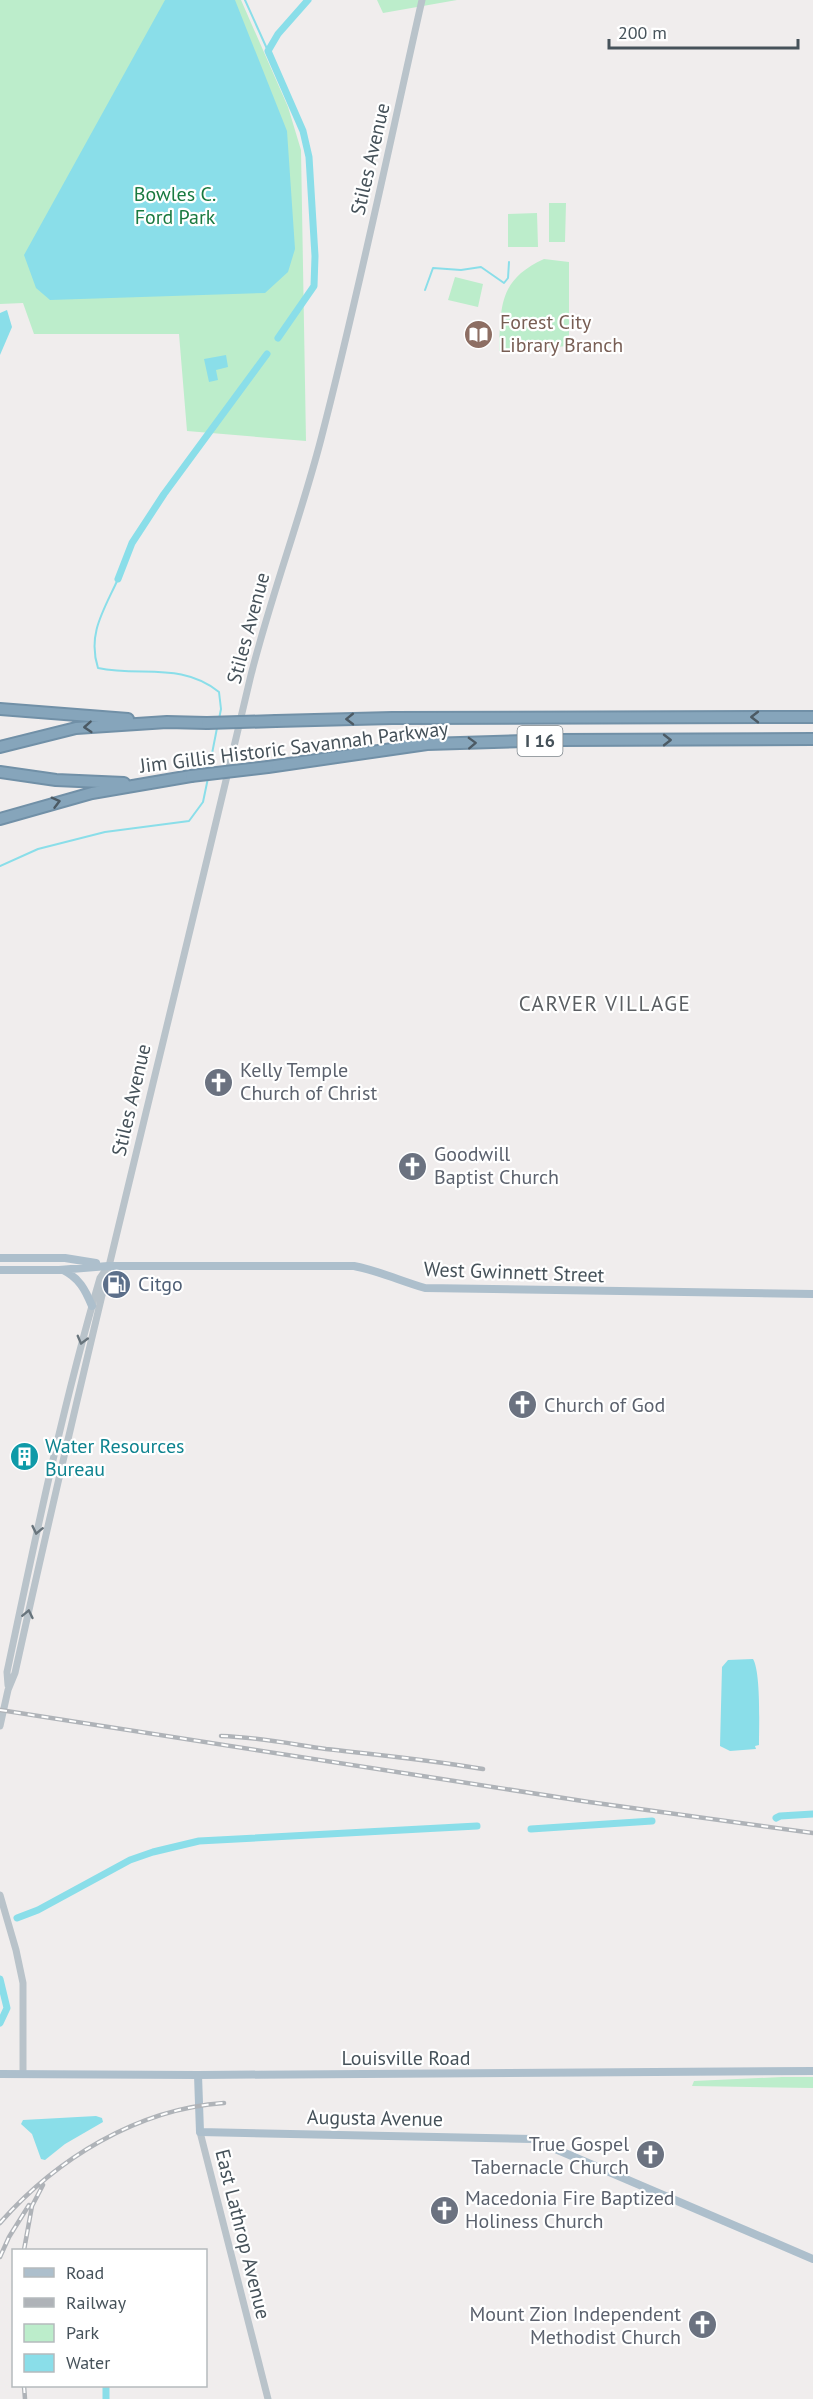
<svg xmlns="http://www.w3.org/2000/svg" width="813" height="2399" font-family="'PT Sans',sans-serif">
<rect width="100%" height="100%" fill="#f0eded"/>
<!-- green -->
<path fill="#bcedcb" d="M0 0H241L288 107 301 150 306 441 187 431 179 334H34L23 303 0 304Z
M377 0H457L383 13Z
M549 203H566L565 242H549Z
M537 213 538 247H508V214Z
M544 259 569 262V346L499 351C501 307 498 280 544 259Z
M455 277 483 284 478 307 448 300Z
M782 2077H813V2088L692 2086 694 2081Z"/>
<!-- water -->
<path fill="#8adee9" d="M165 0H235L287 131 295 249 288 272 265 293 50 300 36 288 24 255Z
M7 310 12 327 0 355V313Z
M226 355 228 367 216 370 218 380 209 382 204 359Z
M753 1659C761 1672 759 1727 759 1745L755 1746 756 1749 730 1751 720 1746 722 1667 728 1660Z
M96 2116 102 2118 103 2122 65 2144 45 2160 41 2159 32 2134 21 2124 23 2120Z"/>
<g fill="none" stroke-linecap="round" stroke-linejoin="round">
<!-- stream -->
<path stroke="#8adee9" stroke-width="2" d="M245 0 268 51
M425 290 433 268 461 270 481 267 504 283 508 278 509 262
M118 579C104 610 87 634 98 668 142 677 181 662 219 692L221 709 219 719
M209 769 217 728
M0 866 38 849 105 832 189 821 203 802 208 778"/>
<!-- canal -->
<path stroke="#8adee9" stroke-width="7" d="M278 338 314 286 315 256 309 157 303 131 268 51 278 34 308 0
M118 579 132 543 164 494 267 354
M776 1818 780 1816 813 1814
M531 1829 652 1821
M17 1918 38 1910 130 1860 153 1852 199 1841 477 1826
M0 1979 7 2008 0 2023
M106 2386V2399"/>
<defs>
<path id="highway" d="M0 709 128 719
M276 721 392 718 813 717
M0 747 76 728 167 722 207 723
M268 767 427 744 558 740 813 739
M0 772 56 780 124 783
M0 819 92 793 191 776"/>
</defs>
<!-- highway casing -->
<use href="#highway" stroke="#7190a7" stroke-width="14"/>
<!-- minor -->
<path stroke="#b9c3ca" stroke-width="7" d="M8 1685 7 1672C35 1540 62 1408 100 1278L107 1268
M0 1726 8 1690 15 1673C88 1341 172 1011 250 679 270 598 300 520 321 439 359 293 389 146 422 0
M0 1895 16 1950 23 1983V2074
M200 2132 268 2399"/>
<!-- major -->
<path stroke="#adbfcc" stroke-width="8" d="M0 1258H65L96 1263
M0 1270H59L108 1266H354C379 1271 401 1281 425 1288L813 1294
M63 1270C79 1278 85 1289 92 1306
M0 2074 198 2075 813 2071
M198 2075 200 2132 532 2139 813 2259"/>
<!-- highway -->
<use href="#highway" stroke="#86a5bb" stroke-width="10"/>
<defs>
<path id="rail" d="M0 1710 589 1802 813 1833
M221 1736C257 1737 291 1744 326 1749 379 1755 431 1760 483 1769
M0 2223C56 2159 137 2109 224 2103
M24 2250 32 2206 43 2185
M0 2257 9 2237 29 2205
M24 2386 25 2399"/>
</defs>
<!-- rail casing -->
<use href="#rail" stroke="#afb3b8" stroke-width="4.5"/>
<!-- rail -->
<use href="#rail" stroke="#fff" stroke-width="2" stroke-dasharray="7" stroke-linecap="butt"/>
<defs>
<path id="highway-bridge" d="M207 723 276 721
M191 776 268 767"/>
</defs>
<!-- highway-bridge casing -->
<use href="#highway-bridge" stroke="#7190a7" stroke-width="14" stroke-linecap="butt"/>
<!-- highway-bridge -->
<use href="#highway-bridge" stroke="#86a5bb" stroke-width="10"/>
</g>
<!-- one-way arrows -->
<defs><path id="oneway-chevron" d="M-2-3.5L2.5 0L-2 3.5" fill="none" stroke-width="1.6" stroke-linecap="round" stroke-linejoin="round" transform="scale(1.5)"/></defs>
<g stroke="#4c5a64">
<use href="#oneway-chevron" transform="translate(755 717) rotate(-180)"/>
<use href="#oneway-chevron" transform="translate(350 719) rotate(179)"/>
<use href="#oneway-chevron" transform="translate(88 727) rotate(176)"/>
<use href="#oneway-chevron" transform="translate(667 740)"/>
<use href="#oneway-chevron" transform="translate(472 743) rotate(-2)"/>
<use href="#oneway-chevron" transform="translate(56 802) rotate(-15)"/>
</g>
<g stroke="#68747c">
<use href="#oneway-chevron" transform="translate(82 1340) rotate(105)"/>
<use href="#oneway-chevron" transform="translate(37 1530) rotate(102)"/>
<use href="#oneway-chevron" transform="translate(28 1614) rotate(-78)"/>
</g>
<!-- icons -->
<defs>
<symbol id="library-disc" viewBox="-11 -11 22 22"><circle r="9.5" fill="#8d6e63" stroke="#fff"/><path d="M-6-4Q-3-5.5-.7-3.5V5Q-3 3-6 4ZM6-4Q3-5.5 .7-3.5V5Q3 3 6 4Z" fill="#fff"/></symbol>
<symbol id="church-disc" viewBox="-11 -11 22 22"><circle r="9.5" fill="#6b7280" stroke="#fff"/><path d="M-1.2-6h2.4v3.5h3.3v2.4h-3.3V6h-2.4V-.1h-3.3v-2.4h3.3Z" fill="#fff"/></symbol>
<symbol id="fuel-disc" viewBox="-11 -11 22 22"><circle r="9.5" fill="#5c6f8a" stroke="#fff"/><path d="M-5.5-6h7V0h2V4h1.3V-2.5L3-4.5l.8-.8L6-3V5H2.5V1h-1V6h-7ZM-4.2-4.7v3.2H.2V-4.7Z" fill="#fff"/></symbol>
<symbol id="building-disc" viewBox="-11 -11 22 22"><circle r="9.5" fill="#0f9aa8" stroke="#fff"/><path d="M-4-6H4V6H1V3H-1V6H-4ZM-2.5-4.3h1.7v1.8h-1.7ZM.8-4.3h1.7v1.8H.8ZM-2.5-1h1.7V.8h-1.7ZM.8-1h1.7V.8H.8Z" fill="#fff"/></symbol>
</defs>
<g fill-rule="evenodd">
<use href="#library-disc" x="462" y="318" width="33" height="33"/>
<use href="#church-disc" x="202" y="1066" width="33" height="33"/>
<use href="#church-disc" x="396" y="1150" width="33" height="33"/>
<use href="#fuel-disc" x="100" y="1268" width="33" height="33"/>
<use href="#church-disc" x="506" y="1388" width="33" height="33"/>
<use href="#building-disc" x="8" y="1440" width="33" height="33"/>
<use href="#church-disc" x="634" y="2138" width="33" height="33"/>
<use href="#church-disc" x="428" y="2194" width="33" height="33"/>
<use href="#church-disc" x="686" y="2308" width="33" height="33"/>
</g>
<g text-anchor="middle" stroke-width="4.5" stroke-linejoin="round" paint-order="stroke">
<!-- shield labels -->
<rect fill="#fff" stroke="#7e868c" stroke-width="1.5" x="517.5" y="726" width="45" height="30" rx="4.5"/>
<g font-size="18" font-weight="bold" fill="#46525a">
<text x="540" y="747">I 16</text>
</g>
<!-- street labels -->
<g font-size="20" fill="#46525a" stroke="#fff">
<text transform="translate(370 159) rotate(-77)" y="7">Stiles Avenue</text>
<text transform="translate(248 628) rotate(-75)" y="7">Stiles Avenue</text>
<text transform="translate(294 747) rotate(-7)" y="7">Jim Gillis Historic Savannah Parkway</text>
<text transform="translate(131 1100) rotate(-77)" y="7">Stiles Avenue</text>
<text transform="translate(514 1272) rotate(2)" y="7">West Gwinnett Street</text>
<text x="406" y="2065">Louisville Road</text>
<text transform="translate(375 2118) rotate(1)" y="7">Augusta Avenue</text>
<text transform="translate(243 2234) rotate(76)" y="7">East Lathrop Avenue</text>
</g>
<!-- park labels -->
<g font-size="20" fill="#197940" stroke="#fff">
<text x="175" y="201">Bowles C.<tspan x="175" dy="23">Ford Park</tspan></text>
</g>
<!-- education labels -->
<g font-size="20" fill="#785e54" stroke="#fff" text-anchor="start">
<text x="500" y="329">Forest City<tspan x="500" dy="23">Library Branch</tspan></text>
</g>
<!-- worship labels -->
<g font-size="20" fill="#5b616d" stroke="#fff" text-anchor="start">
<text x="240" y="1077">Kelly Temple<tspan x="240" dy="23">Church of Christ</tspan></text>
<text x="434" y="1161">Goodwill<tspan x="434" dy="23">Baptist Church</tspan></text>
<text x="544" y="1412">Church of God</text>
<text x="629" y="2151" text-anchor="end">True Gospel<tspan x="629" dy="23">Tabernacle Church</tspan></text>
<text x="465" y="2205">Macedonia Fire Baptized<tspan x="465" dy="23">Holiness Church</tspan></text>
<text x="681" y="2321" text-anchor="end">Mount Zion Independent<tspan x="681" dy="23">Methodist Church</tspan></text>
</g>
<!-- service labels -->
<g font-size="20" fill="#4e5e75" stroke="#fff" text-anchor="start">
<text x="138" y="1291">Citgo</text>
</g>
<!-- culture labels -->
<g font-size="20" fill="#0d838f" stroke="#fff" text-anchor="start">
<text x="45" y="1453">Water Resources<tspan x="45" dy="23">Bureau</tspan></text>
</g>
<!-- neighbourhood labels -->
<g font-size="21" letter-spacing="1.5" fill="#5a5e62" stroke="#fff">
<text x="605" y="1011">CARVER VILLAGE</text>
</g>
</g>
<!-- legend -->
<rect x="12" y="2249" width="195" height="138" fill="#ffffff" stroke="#b5babd" stroke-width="1.5"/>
<rect x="24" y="2268" width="30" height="9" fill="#adbfcc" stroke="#b5babd" stroke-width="1.5"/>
<text x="66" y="2279" font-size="18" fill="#46525a">Road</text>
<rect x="24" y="2298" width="30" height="9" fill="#afb3b8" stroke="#b5babd" stroke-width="1.5"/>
<text x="66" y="2309" font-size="18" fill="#46525a">Railway</text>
<rect x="24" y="2324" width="30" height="18" fill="#bcedcb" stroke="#b5babd" stroke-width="1.5"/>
<text x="66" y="2339" font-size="18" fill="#46525a">Park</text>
<rect x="24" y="2354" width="30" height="18" fill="#8adee9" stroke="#b5babd" stroke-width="1.5"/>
<text x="66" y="2369" font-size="18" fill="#46525a">Water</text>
<!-- scale -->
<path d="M609 39v9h189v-9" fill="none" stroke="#46525a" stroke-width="3"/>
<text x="618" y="39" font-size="18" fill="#46525a" stroke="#ffffff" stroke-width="4.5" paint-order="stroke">200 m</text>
</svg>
